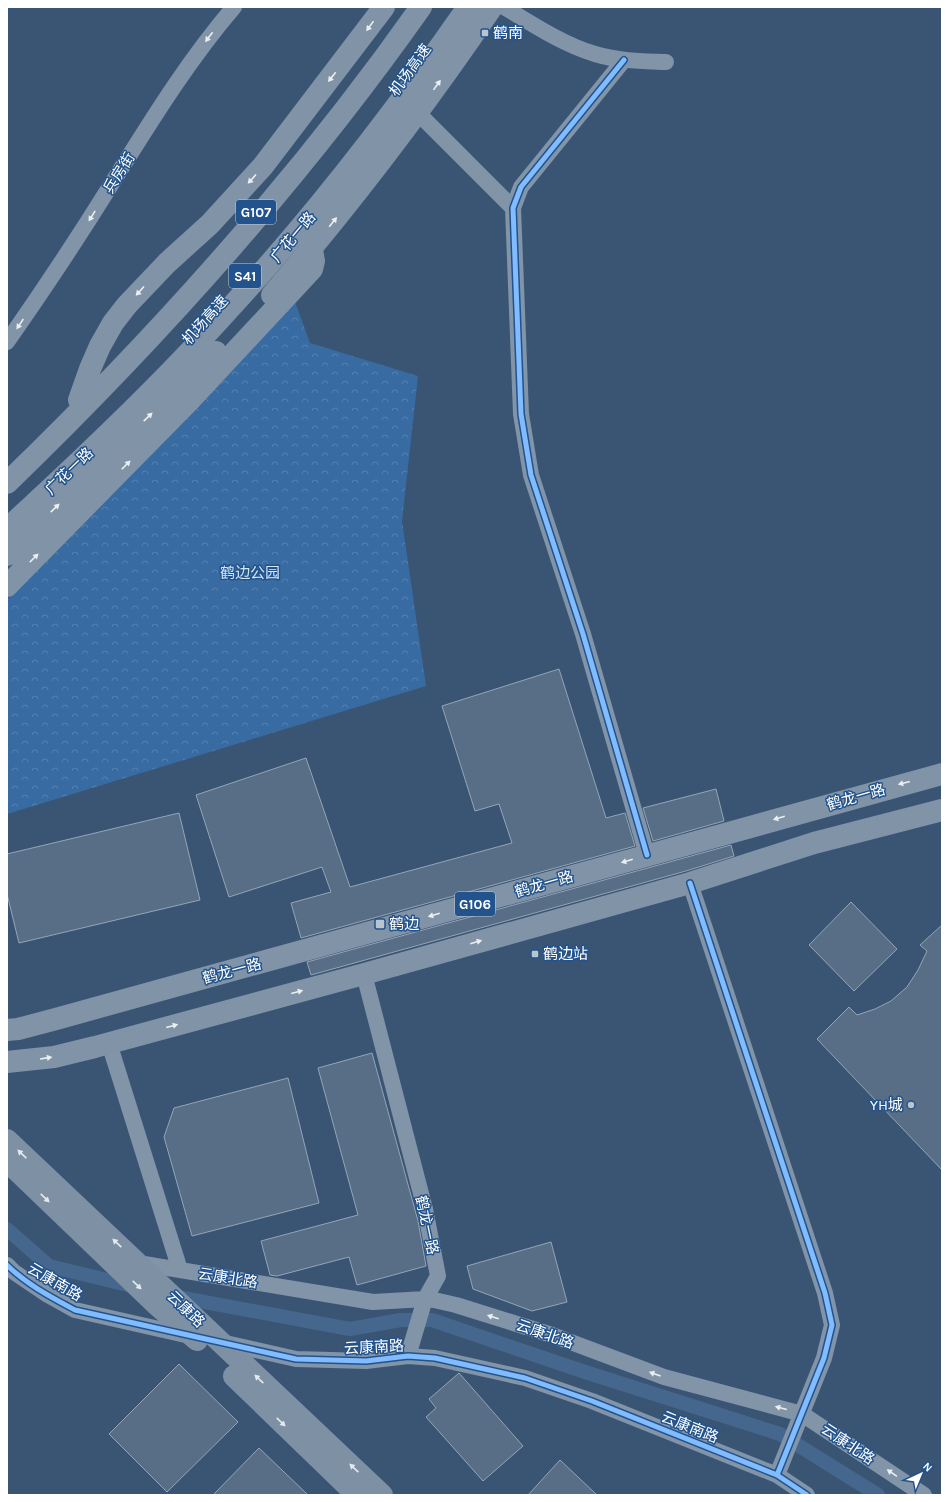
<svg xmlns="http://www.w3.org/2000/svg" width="949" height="1502" font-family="Karla,'Noto Sans SC',sans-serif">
<defs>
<pattern id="park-crowns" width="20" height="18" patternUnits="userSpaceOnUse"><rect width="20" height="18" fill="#376ba2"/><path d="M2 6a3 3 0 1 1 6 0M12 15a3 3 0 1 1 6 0" fill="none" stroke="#5581b0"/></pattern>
</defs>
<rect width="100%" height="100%" fill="#3a5574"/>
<!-- park -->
<path fill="url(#park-crowns)" d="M295 302 310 343 418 376 402 521 426 686 7 814V600Z"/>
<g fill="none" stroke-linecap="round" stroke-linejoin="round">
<!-- canal -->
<path stroke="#45678e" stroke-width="14" d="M7 1229 49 1266 136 1287
M172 1296 350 1329 401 1320H432L582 1371 780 1434 878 1495"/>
</g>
<!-- building -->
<path fill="#586d86" stroke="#95a5b6" d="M559 669 606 818 625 813 635 846 301 938 291 903 331 892 322 867 229 897 196 795 306 758 350 887 512 843 499 804 475 811 442 706Z
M716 789 724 821 653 841 643 808Z
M179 813 200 900 19 943 7 894V854Z
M731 845 734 856 686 871 311 975 307 962Z
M851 902 897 949 854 991 809 945Z
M942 925V1170L817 1039 849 1007 857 1015 875 1009 891 1001 907 987 918 970 927 951 920 945Z
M372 1053 418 1221 426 1266 357 1285 349 1257 277 1276 270 1275 261 1241 358 1215 318 1068Z
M288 1078 319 1203 192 1236 164 1137 174 1108Z
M551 1242 567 1302 532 1311 473 1289 467 1266Z
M179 1364 238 1422 167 1492 109 1434Z
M459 1373 523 1446 483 1481 426 1417 436 1408 429 1399Z
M259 1448 308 1495H213Z
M560 1460 597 1495H528Z"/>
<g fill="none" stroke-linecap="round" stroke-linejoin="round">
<!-- street -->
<path stroke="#8194a8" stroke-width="16" d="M504 7C532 24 564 45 595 54 618 61 642 61 666 62
M624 60 521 187 513 208 521 414 531 475 583 634 647 855
M410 105 513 208
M7 342C42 292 76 241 109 188 148 126 186 63 234 7
M690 883 825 1293 832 1325 824 1358 777 1475
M364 974 425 1209 438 1276 425 1299 408 1356
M109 1043 180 1270
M138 1263 373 1302 425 1299 434 1300 456 1305 552 1335 664 1377 802 1414 924 1495
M7 1265 14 1272 48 1295 75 1310 190 1336
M221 1342 296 1359 366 1361 408 1356 435 1358 525 1378 592 1401 777 1475 807 1495"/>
<!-- secondary -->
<path stroke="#7d90a4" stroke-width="22" d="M7 1140 382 1495
M7 1161 157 1305 197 1340
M234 1376 357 1495"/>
<!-- highway -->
<path stroke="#8193a7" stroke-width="22" d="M79 400 90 369 100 346 113 323 127 305 167 263 210 224 263 166 384 7
M7 483C159 336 299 180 421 7
M7 529C84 458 161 385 231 307 317 213 395 112 468 7
M7 555 167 398 216 352
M7 586 190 400 312 269 314 261 309 234
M7 1030 18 1029 56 1019 942 774
M7 1062 54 1057 95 1047 364 974 690 883 814 843 942 810"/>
<!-- highway-bridge -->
<path stroke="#8193a7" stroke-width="22" d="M272 295C351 203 424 107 492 7"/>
<defs>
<path id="cycleway" d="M624 60 521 187 513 208 521 414 531 475 583 634 647 855
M690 883 825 1293 832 1325 824 1358 777 1475
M7 1265C26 1284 51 1297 75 1310L296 1359 366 1361 408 1356 435 1358 525 1378 592 1401 777 1475 807 1495"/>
</defs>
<!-- cycleway casing -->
<use href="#cycleway" stroke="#22538c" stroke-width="8"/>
<!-- cycleway -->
<use href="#cycleway" stroke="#80bcff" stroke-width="5"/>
</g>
<!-- one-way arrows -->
<defs><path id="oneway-solid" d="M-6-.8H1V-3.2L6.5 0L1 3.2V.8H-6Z"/></defs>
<g fill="#eceff2">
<use href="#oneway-solid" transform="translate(370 26) rotate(126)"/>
<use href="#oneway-solid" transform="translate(209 37) rotate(127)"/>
<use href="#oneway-solid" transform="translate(332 77) rotate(128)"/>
<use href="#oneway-solid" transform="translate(437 85) rotate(-54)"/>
<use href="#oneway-solid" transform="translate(252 179) rotate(132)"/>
<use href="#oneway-solid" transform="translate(92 216) rotate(122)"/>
<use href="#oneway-solid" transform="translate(333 222) rotate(-51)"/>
<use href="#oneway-solid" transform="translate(140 291) rotate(132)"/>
<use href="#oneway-solid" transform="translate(20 324) rotate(124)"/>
<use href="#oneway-solid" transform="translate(148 417) rotate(-44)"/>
<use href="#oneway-solid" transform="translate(126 465) rotate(-45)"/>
<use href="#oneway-solid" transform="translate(55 508) rotate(-44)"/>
<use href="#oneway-solid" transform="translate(34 558) rotate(-45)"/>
<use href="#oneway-solid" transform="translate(904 783) rotate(166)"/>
<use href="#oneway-solid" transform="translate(779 818) rotate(164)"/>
<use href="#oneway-solid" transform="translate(627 861) rotate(164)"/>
<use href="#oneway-solid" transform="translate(434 915) rotate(164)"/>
<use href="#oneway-solid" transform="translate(476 942) rotate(-16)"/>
<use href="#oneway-solid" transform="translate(297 992) rotate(-15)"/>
<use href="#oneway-solid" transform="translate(172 1026) rotate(-15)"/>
<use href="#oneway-solid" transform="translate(46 1058) rotate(-9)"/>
<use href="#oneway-solid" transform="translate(493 1317) rotate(-162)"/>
<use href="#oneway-solid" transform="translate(655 1374) rotate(-160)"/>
<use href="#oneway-solid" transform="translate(781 1408) rotate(-165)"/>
<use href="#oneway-solid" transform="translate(892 1473) rotate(-146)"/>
</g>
<g fill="#e5e9ed">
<use href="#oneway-solid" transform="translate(22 1154) rotate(-137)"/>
<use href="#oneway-solid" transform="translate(45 1198) rotate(44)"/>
<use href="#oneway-solid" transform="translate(117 1243) rotate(-137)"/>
<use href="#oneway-solid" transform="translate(137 1285) rotate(44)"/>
<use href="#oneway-solid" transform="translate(259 1379) rotate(-137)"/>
<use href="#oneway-solid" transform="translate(281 1422) rotate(44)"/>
<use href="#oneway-solid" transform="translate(354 1468) rotate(-137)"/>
</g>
<!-- markers -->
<g fill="#bac4ce" stroke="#22538c" stroke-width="1.5">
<rect x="481" y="29" width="8" height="8" rx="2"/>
<rect x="375" y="919" width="10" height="10" rx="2"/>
<rect x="531" y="950" width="8" height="8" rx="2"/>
<circle cx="911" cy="1105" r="4"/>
</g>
<g text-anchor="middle" stroke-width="3" stroke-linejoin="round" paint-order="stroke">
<!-- shield labels -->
<g fill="#22538c" stroke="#bdcbdc" stroke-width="1">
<rect x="236" y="200" width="40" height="24" rx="3"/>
<rect x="229" y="264" width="32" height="24" rx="3"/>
<rect x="455" y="892" width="40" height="24" rx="3"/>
</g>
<g font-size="14" font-weight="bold" fill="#fff">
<text x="256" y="217">G107</text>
<text x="245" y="281">S41</text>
<text x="475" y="909">G106</text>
</g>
<!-- poi labels -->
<g font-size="15" fill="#fff" stroke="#22538c" text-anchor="start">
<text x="493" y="38">鹤南</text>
<text x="389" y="929">鹤边</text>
<text x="543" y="959">鹤边站</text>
<text x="903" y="1110" text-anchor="end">YH城</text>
</g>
<!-- street labels -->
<g font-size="15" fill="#fff" stroke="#22538c">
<text transform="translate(410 70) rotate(-54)" y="5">机场高速</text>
<text transform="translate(119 173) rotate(-58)" y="5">兵房街</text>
<text transform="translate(293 237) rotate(-50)" y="5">广花一路</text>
<text transform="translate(205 320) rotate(-48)" y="5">机场高速</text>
<text transform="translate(69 471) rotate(-44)" y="5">广花一路</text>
<text transform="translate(856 797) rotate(-16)" y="5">鹤龙一路</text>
<text transform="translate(544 884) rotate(-16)" y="5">鹤龙一路</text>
<text transform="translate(232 971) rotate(-15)" y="5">鹤龙一路</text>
<text transform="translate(427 1225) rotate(78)" y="5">鹤龙一路</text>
<text transform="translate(228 1278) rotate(9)" y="5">云康北路</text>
<text transform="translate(55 1282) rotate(30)" y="5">云康南路</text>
<text transform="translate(186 1309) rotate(44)" y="5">云康路</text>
<text transform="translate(545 1334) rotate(19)" y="5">云康北路</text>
<text transform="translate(374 1347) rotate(-3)" y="5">云康南路</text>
<text transform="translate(690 1427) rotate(22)" y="5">云康南路</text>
<text transform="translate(848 1444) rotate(34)" y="5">云康北路</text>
</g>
<!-- park labels -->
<g font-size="15" fill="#d4e6f8" stroke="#22538c">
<text x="250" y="578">鹤边公园</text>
</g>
</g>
<!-- border -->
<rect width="949" height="1502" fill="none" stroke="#ffffff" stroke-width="16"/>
<!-- north arrow -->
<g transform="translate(921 1474) rotate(44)" stroke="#22538c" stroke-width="3" paint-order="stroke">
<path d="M0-3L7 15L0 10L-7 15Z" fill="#ffffff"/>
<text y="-6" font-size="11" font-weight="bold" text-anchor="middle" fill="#ffffff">N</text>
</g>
</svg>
